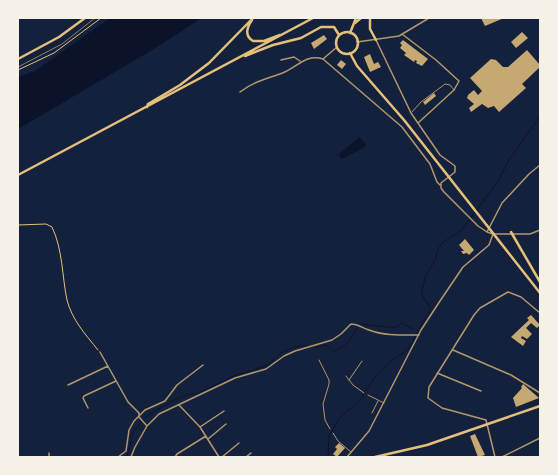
<svg xmlns="http://www.w3.org/2000/svg" width="558" height="475" font-family="'Times New Roman',serif">
<rect width="100%" height="100%" fill="#14213d"/>
<!-- water -->
<path fill="#0b132b" d="M110 18H202L149 52 18 129V77L35 71Z
M359 137 366 144 365 147 342 159 340 157 339 154Z"/>
<g fill="none" stroke-linecap="round" stroke-linejoin="round">
<!-- stream -->
<path stroke="#0b132b" stroke-width="1" d="M361 324 396 328 402 323 413 329
M314 348 326 345 333 351C345 349 352 337 358 327
M127 457 133 432 146 417 157 410 174 400 189 394H197L231 377 268 365 281 353 294 347 307 345
M328 457 329 436 339 419 362 398 374 378 387 364 406 351 412 344 417 332 431 309 421 294 426 275 436 259 437 251 442 243 462 230 498 181 509 160 540 116"/>
</g>
<!-- building -->
<path fill="#c6a872" d="M481 18H504L485 26Z
M522 32 528 38 516 48 511 42Z
M324 35 327 39 314 49 311 43Z
M403 40 428 59 422 66 416 63 417 61 415 60 414 62 404 55 406 53 400 48 402 45 400 43Z
M527 50 540 65V67L522 84 526 88 499 112 494 106 488 108 482 104 471 112 469 108 474 104 467 98 468 95 474 90 478 95 482 91 470 78 491 59 496 60 503 67H508Z
M370 54 374 64 378 62 381 67 370 72 364 57Z
M341 60 346 64 342 69 337 65Z
M434 93 436 96 425 105 423 102Z
M465 239 474 250 469 255 467 253 463 254 461 251H464L459 245Z
M531 315 540 325 537 328 531 323 526 328 532 334 527 339 522 336 521 338 526 341 523 346 511 337 529 320 527 318Z
M523 384 539 398 516 407 513 398 522 388 521 387Z
M475 434 485 455 478 457 470 436Z
M339 443 345 448 337 457 333 454 337 449 335 447Z"/>
<g fill="none" stroke-linecap="round" stroke-linejoin="round">
<!-- path -->
<path stroke="#e5c07b" stroke-width="1" d="M18 70 54 53 101 18
M18 225 46 224 52 227C63 250 62 277 67 300 72 320 86 335 98 350"/>
<!-- service -->
<path stroke="#b1986c" stroke-width="1" d="M412 112 421 102 445 84 450 85 454 90
M319 360 329 380V384L323 404 325 420 330 429
M346 376 353 385 364 393
M349 380 362 361
M368 395 384 403
M372 413 378 401
M333 433 338 441 351 452"/>
<!-- minor -->
<path stroke="#b1986c" stroke-width="1.5" d="M402 34 436 60 459 81 454 90 418 123
M376 40 411 113 440 155 455 166V172L441 183V188L444 192 478 226 487 232 493 234H530L540 230
M357 42 399 36 429 18
M337 47 323 59 402 127 430 164 437 182 440 185
M281 60 294 57 300 61
M240 92C253 82 265 79 280 74 296 69 305 53 323 59
M487 232 502 203 529 174 540 165
M453 350 511 375 540 393
M100 352 128 402 139 413V417L147 426
M437 373 481 391
M68 385 108 366
M179 405 200 427 219 457
M88 408 83 398 84 396 116 381
M200 427 224 411
M208 439 226 424
M49 453V457
M118 457 126 451 129 430 134 421 145 410 165 401 177 385 203 365
M131 457 135 447 147 426 159 414 235 378 266 369 284 356 295 351 332 340 341 334 351 324C358 324 362 328 369 330 384 336 403 335 419 335
M175 457 177 454 206 436
M222 457 239 443
M246 457 251 453
M347 457 369 431 421 330 440 301 463 267 489 245 493 234
M495 457 486 420 442 408 428 398 429 387 474 315 480 308 508 292 521 297 540 313
M502 457 540 438"/>
<!-- secondary -->
<path stroke="#e5c07b" stroke-width="2.5" d="M18 59 59 37 85 18
M375 457 427 445 540 406"/>
<!-- primary -->
<path stroke="#e5c07b" stroke-width="2.5" d="M370 18V29L376 40
M252 20C247 27 244 36 253 41H264L280 35
M355 23 361 18
M336 43a11 11 0 1 1 22 0a11 11 0 1 1-22 0Z
M350 33 356 18
M350 53 357 66 404 120 540 293
M245 56 273 45 301 38 321 27H334L339 35
M147 107 148 104 180 85 209 63 253 18
M18 175 313 18
M511 232 540 282"/>
<!-- rail -->
<path stroke="#918062" stroke-width="1" d="M18 67 62 44 95 18"/>
</g>
<!-- border -->
<rect width="558" height="475" fill="none" stroke="#f6f1e7" stroke-width="38"/>
</svg>
